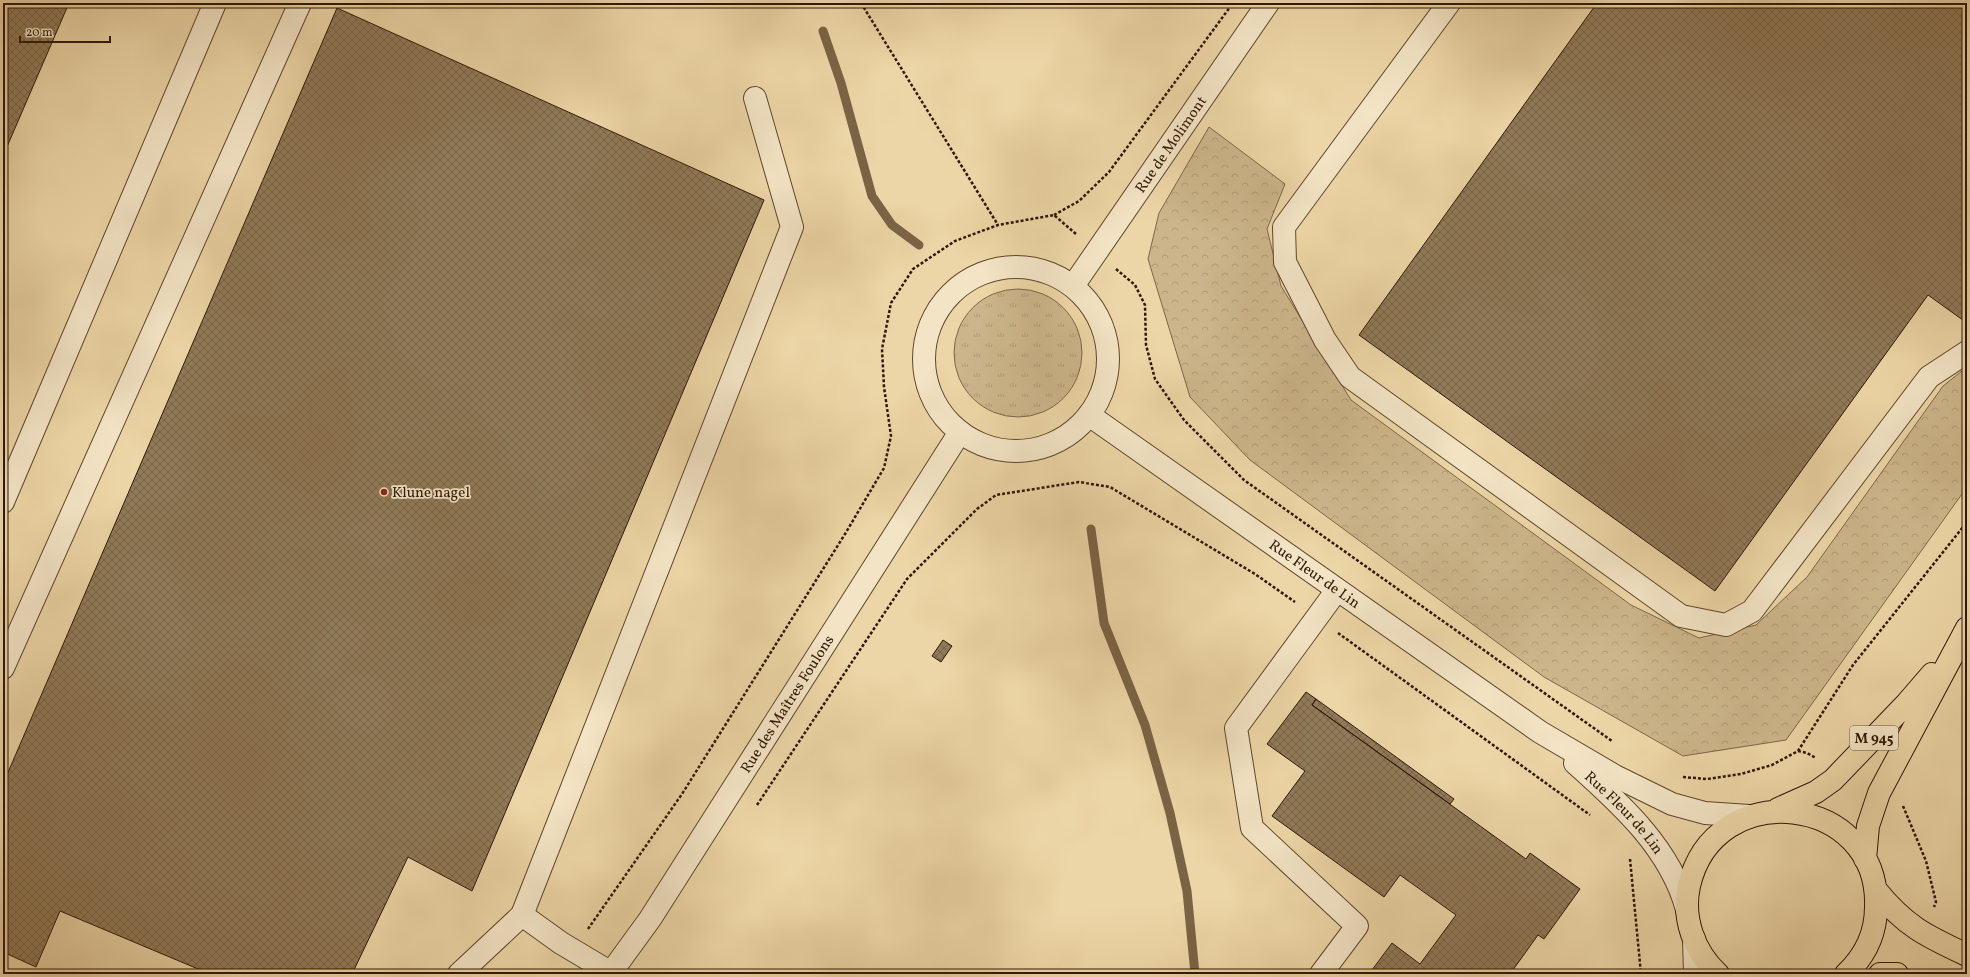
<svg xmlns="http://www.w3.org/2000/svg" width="1970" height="977" font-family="Vollkorn,serif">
<defs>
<pattern id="grass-tufts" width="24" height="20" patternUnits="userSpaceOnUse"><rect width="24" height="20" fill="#ccb58a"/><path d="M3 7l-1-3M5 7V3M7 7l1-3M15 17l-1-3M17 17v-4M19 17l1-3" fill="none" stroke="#b09b75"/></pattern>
<pattern id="forest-crowns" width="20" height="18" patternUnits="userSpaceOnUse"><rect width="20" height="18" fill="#ccb58a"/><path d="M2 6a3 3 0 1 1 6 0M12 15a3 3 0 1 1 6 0" fill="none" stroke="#b09b75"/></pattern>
<pattern id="building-cross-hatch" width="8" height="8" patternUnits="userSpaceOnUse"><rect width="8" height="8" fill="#917a58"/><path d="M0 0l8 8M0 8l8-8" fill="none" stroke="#776347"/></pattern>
</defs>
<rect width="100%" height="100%" fill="#ecd5a6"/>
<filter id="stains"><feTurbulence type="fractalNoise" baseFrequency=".005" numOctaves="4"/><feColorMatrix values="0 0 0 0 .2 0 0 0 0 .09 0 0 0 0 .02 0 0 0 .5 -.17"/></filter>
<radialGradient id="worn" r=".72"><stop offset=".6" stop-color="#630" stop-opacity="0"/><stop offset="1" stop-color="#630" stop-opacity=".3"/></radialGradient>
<!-- grass -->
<path fill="url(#grass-tufts)" stroke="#7e6647" d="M954 353a64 64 0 1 1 128 0a64 64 0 1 1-128 0Z"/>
<!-- forest -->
<path fill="url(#forest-crowns)" stroke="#7e6647" d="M1209 127 1285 184 1267 229 1281 286 1351 400 1631 605 1699 638 1756 625 1807 577 1943 386 1967 367V487L1786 740 1683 756 1544 677 1250 460 1190 397 1148 259 1159 213Z"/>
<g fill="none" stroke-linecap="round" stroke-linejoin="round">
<!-- stream -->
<path stroke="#7a6344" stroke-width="9" d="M823 31 841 83 872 196 892 225 919 245
M1091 529 1104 623 1145 725 1170 813 1187 891 1195 974"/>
</g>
<!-- building -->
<path fill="url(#building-cross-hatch)" stroke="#2f1804" d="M3 3H69L3 156Z
M1597 3H1967V323L1928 295 1715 591 1359 335Z
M337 8 764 200 472 891 408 857 352 974H210L60 911 36 967 3 952V784Z
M943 640 952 646 941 662 932 656Z
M1306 692 1316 699 1312 705 1526 859 1530 853 1580 889 1544 939 1538 935 1510 974H1369L1392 943 1420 964 1456 915 1400 875 1384 897 1272 816 1305 771 1267 744Z
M1316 699 1454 799 1450 804 1312 705Z"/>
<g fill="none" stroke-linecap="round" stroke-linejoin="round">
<defs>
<g id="minor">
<path d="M1449 3 1284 227 1285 262 1325 340 1350 377 1681 616 1726 625 1752 611 1929 377 1967 352"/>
<circle cx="1016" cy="359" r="92"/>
<path id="s1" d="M1073 286 1268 3"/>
<path id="s2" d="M1089 415 1540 732 1615 776 1672 804 1705 813 1749 816"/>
<path d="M3 502 215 3"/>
<path d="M3 668 300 3"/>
<path id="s3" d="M1575 763C1621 804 1671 849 1687 910"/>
<path d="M522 915 561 943 613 974"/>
<path d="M1694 939 1695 974"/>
<path d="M459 974 522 915 792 227 755 98"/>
<path id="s4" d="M610 974 650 919 960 432"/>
<path d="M1321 974 1357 926 1252 828 1236 728 1337 590"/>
</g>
<path id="major" d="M1778 809 1816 792 1833 780 1907 703 1932 674
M1865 859 1868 826 1879 793 1967 628
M1876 890C1905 926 1926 936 1967 955
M1718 974C1694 952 1682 918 1689 886 1714 775 1880 794 1876 907 1876 933 1865 956 1846 974
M1880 974H1897"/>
</defs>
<!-- minor casing -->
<use href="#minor" stroke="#5e472c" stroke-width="24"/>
<!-- major casing -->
<use href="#major" stroke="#2f1804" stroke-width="24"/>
<!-- path -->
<path stroke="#2f1804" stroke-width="2.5" stroke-dasharray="3 2" stroke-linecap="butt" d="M861 3 998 225
M1054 215 1079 201 1109 172 1233 3
M1116 269 1135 285 1145 305 1146 345 1155 379 1184 420 1244 480 1612 741
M1338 633 1590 815
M1798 751 1807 753 1816 758
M1683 777 1707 779 1741 774 1772 765 1798 751 1853 665 1967 522
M757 805 907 579 977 509 996 495 1079 482 1110 487 1255 574 1295 602
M1903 806 1926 861 1936 902 1934 907
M1630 859 1641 974
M588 929 682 794 845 534 884 468 891 436 884 387 882 349 891 303 913 269 955 241 998 225 1054 215 1076 234"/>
<!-- minor -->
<use href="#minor" stroke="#f3e4c5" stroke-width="22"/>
<!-- major -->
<use href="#major" stroke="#ecd5a6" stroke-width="22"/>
</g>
<!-- markers -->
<circle fill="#8f2418" stroke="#f3e4c5" stroke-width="1.5" cx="384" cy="492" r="4"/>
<g text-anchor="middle" stroke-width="3.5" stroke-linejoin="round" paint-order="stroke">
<!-- shield labels -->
<rect fill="#f3e4c5" stroke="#6a553e" stroke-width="1" x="1850" y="726" width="48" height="24" rx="3"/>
<g font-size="14" font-weight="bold" fill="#2f1804">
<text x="1874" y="743">M 945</text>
</g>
<!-- street labels -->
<g font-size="15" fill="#2f1804" stroke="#f3e4c5">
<text dy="5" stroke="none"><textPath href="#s1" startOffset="172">Rue de Molimont</textPath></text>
<text dy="5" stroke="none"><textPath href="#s2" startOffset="276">Rue Fleur de Lin</textPath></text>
<text dy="5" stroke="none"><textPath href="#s4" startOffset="323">Rue des Maîtres Foulons</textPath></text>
<text dy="5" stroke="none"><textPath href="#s3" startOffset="70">Rue Fleur de Lin</textPath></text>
</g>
<!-- poi labels -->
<g font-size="15" fill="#2f1804" stroke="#f3e4c5" text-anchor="start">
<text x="392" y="497">Klune nagel</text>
</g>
</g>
<!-- margin -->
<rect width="1970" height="977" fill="none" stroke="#ecd5a6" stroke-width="16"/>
<rect x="4" y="4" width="1962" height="969" fill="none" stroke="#2f1804" stroke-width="2"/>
<rect x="8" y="8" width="1954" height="961" fill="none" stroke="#2f1804"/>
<!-- scale -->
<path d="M20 36v6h90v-6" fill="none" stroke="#2f1804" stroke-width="2"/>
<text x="26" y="36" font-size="12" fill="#2f1804" stroke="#f3e4c5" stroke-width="3" paint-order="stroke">20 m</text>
<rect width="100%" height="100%" filter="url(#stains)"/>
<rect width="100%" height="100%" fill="url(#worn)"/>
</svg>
